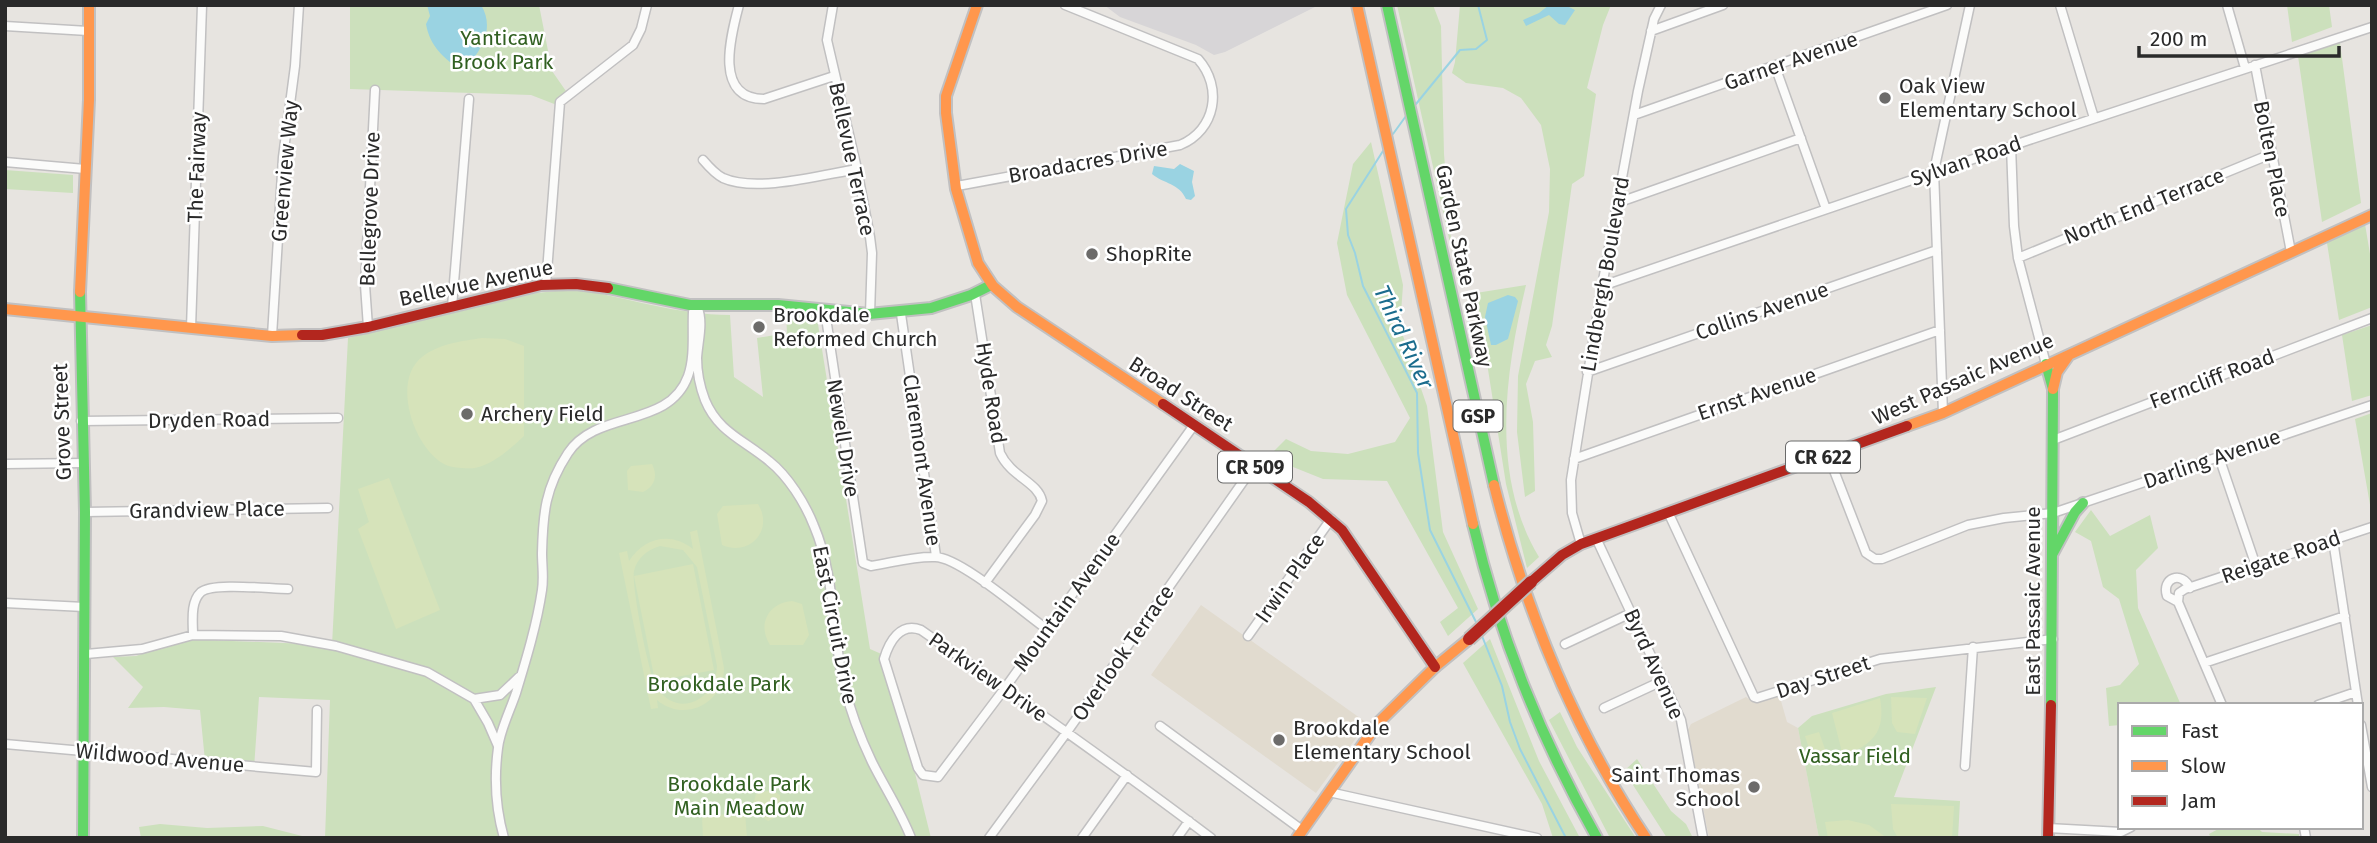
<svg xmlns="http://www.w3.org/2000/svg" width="2377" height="843" font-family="'Fira Sans',sans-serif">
<rect width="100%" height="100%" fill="#e7e4e0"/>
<!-- industrial -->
<path fill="#d7d5d7" d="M1104 5H1317V6L1225 52 1214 55 1196 45 1120 17Z"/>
<!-- education -->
<path fill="#e1dbcf" d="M1201 605 1367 723 1316 793 1151 675Z
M1779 694 1787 722 1798 728 1819 838H1709L1688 730 1691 724 1746 697 1755 703Z"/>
<!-- green -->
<path fill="#cce0bc" d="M350 5H539L552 71 568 94 562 107 531 95 350 89Z
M1397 5H1433L1441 26 1444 154 1452 252Z
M1460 5H1611L1603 25 1587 88 1596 94 1584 176 1572 184 1552 326 1546 345 1552 357 1535 361 1526 384 1533 422 1535 491 1525 497 1517 432 1518 376 1549 212 1550 169 1541 125 1521 98 1503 88 1466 83 1452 73 1455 62Z
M2287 5H2329L2332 27 2292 42Z
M2340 43 2361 203 2322 222 2298 56Z
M1371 142 1403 285 1400 327 1427 406 1443 532 1478 609 1448 636 1440 622 1458 608 1387 481 1323 479 1268 457 1286 439 1311 451 1348 454 1395 442 1410 418 1347 295 1337 243 1353 164Z
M5 170 73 175V193L5 189Z
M2365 224 2372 266V307L2339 320 2327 243Z
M1526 285C1505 373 1490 476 1539 557L1527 568 1506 484 1476 293Z
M574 289C626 297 677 315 730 315L734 377 763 397 757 338 787 333 786 312 817 318 870 649 886 656 931 838H325L330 700 259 697 254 768 205 761 200 710 164 707 128 708 143 687 113 657 136 656 183 639 332 645 348 338 537 293Z
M2372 325V395L2352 401 2342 335Z
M2372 413V516L2355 419Z
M2091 510 2110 536 2150 515 2158 548 2136 570 2138 608 2181 705H2120V725L2109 726 2106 688 2120 685 2139 664 2119 599 2103 587 2091 541 2075 532Z
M1490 639 1539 761 1580 838H1553L1542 804 1463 663Z
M1936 687 1894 797 1960 801 1958 838H1819L1798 728 1812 716 1886 694Z
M1560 712 1577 747 1636 838H1610L1549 720Z
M1637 759 1671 811 1686 824 1693 838H1667L1624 771Z
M160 824 207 828 263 826 310 838H141L139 827Z
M2222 827H2257L2262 832 2299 834V838H2211L2209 834Z"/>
<!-- pitch -->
<path fill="#d6e3ba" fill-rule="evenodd" d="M482 338 505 339 524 346V436C510 449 494 464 475 468 468 469 450 468 444 464 414 448 391 381 422 357 438 344 462 341 482 338Z
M652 464C658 476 655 486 643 492L628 490 627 471 631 466Z
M389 478 440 610 396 629 358 529 369 522 358 489Z
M758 504C774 530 750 557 722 545L717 514 723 506Z
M697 530 724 668C724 704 684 723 657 700L658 708 651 709 619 553 627 551 629 561C644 538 670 531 693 549L690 532ZM660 546 683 550 697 567 717 666C716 700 678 719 657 688 649 677 631 584 634 571 637 558 647 550 660 546Z
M693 564 714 670 655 681 634 576Z
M792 601 802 604 809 635 803 645H770C757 625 768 603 792 601Z
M1891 697 1927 698 1915 734 1897 732 1892 723Z
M1880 698C1886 732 1873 744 1843 756L1832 713Z
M1819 732 1827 755 1813 760 1805 736Z
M772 790 780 795V811L778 816 768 821 759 815 753 805 756 794Z
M1891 804 1954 806 1952 838H1898L1893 829Z
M745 813 747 838H703L702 816Z
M1848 820 1869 825 1887 838H1828L1825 822Z"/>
<!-- water -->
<path fill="#9ad3e2" d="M427 5H481C496 29 480 54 462 71 444 58 430 47 426 24L430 16Z
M1549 5H1565L1575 10 1565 25 1559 24 1549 15 1526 26 1523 20 1539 13Z
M1180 164 1194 171 1192 182 1195 196 1191 200 1186 199C1179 183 1164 184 1152 174L1154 166 1174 169Z
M1508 295 1515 297 1518 301 1508 339 1496 345H1491L1485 317 1488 303Z"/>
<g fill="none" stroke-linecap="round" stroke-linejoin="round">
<!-- stream -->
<path stroke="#9ad3e2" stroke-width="2" d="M1416 104 1460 50 1476 49 1487 40 1478 5
M1393 134 1406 116
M1383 151 1346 209 1348 235 1355 253 1363 286 1417 393 1418 453 1430 530 1477 624
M1482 636 1502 686 1510 722 1520 749 1566 838"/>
<defs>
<path id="street" d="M739 5C731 35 713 99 764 99L834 76
M833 5 827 40 857 169 870 237 872 253 870 314
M2060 5 2094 118
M2227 5 2245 68
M5 26 88 31
M1651 31 1723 5
M2255 65 2291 252
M1775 66 1826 209
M1634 115 1947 5
M2011 146 2014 226 2018 258 2046 364
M703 160C709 167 715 174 723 178 756 193 821 175 857 169
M5 162 85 169
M957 186 1180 145C1216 130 1223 87 1198 59L1065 5
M1617 203 1801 138
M2018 258 2271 154
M546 285 560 102 633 45 641 29 647 5
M1602 286 2026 141 2372 27
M975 294 1000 453C1011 477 1038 482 1042 501L1035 515 985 583
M697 306C704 322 698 341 697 358 697 372 700 387 705 400 718 432 744 440 769 461 788 476 805 503 814 526 835 575 832 631 843 682 850 710 860 737 872 762 885 788 901 812 911 838
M452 307 469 99
M825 311 863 563 871 566C891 563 914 556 935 557 960 557 1025 614 1048 630
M901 314 936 556
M368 327 365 285 375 90
M191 328 202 5
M272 336 283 157 295 66 299 5
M1587 372 1937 250
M1943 413 1934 171 1970 5
M81 421 338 418
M1194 425 1005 688 938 777 923 775 918 768 884 659C889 642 900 622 921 630 1019 698 1116 766 1211 838
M2053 440 2372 318
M1828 455 1866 553 1875 559H1882L1968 525 2004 518 2053 513 2372 405
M2219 457 2256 566
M1574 459 1940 330
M5 464 83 463
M85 512 328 508
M1668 512 1754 697 1757 698 1880 659 2053 639
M1596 538 1681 720 1703 838
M2333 540 2358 705
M1581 544 1572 513 1571 480 1602 286 1638 91 1654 19 1661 5
M2178 602 2179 593 2185 589 2372 527
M2178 602 2222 705
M2178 602 2167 596C2161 578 2182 570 2190 588
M5 603 84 607
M193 635C193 622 190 602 201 592 213 582 270 589 288 589
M1248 636 1331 519
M1565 644 1631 613
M86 654 142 649 193 635 281 636 336 646 427 672 474 699 488 723 498 746
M2204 663 2345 616
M474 699 500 695 519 677
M2318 705 2356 692
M1604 708 1662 681
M2361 725 2372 787
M1160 726 1302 830
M5 744 316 772 317 710
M1965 766 1973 647
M1329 792 1537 838
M2304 827 2306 838
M2048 828 2121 832 2131 827
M504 838C496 810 494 778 498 748 500 730 510 711 516 693 526 660 537 624 542 590 544 578 542 565 542 553 543 513 545 488 568 453 597 409 669 429 688 376 695 357 692 332 693 312L697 306
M989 838 1067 732 1254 466
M1082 838 1127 775
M1177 838 1189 821"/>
<path id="fast" d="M1387 5 1494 485
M608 288 690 305H778L869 314 931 308 971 295 991 285
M80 292 85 512 83 838
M2046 364 2053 389 2051 705
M1473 524C1500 637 1540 737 1597 838
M2053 553 2075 512 2083 503"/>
<path id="slow" d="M977 5 946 96V113L956 189 978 263 993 286 1017 307 1163 404
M1357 5 1473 524
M80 292 89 100V5
M5 309 272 336 302 335
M2053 389 2057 372 2069 355
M1907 426 1943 413 2372 215
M1494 485C1526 612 1573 729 1646 838
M1297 838 1378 723 1435 667 1469 639"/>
<path id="jam" d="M302 335H322L368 327 541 285 576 284 608 288
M1163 404 1309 502 1342 530 1435 667
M1531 582 1562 555 1581 544 1907 426
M2048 838 2051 705"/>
</defs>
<!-- street casing -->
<use href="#street" stroke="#c1c0c1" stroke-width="11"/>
<!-- fast casing -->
<use href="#fast" stroke="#c1c0c1" stroke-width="14"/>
<!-- slow casing -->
<use href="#slow" stroke="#c1c0c1" stroke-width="14"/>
<!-- jam casing -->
<use href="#jam" stroke="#c1c0c1" stroke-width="14"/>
<!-- street -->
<use href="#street" stroke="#fbfbfa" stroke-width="8"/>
<!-- fast -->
<use href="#fast" stroke="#63d668" stroke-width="10"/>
<!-- slow -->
<use href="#slow" stroke="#ff974d" stroke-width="10"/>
<!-- jam -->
<use href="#jam" stroke="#b3261e" stroke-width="10"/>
<defs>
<path id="jam-bridge" d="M1469 639 1531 582"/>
</defs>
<!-- jam-bridge casing -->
<use href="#jam-bridge" stroke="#bfbfbd" stroke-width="16" stroke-linecap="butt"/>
<!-- jam-bridge -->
<use href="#jam-bridge" stroke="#b3261e" stroke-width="12"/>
</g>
<!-- markers -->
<g fill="#6c6b6a" stroke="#fff" stroke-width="2.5">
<circle cx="1885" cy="98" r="7"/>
<circle cx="1092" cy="254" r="7"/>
<circle cx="759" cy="327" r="7"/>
<circle cx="467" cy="414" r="7"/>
<circle cx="1279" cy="740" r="7"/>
<circle cx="1754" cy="787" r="7"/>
</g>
<g text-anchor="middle" stroke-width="5" stroke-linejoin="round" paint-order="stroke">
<!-- shield labels -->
<g fill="#fff" stroke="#6a6a6a" stroke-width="2">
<rect x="1453.5" y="400.5" width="49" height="31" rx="5"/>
<rect x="1786" y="441.5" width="74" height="31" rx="5"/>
<rect x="1218" y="451.5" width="74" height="31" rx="5"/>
</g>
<g font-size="19" font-weight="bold" fill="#2a2a2a">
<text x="1478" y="423">GSP</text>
<text x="1823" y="464">CR 622</text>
<text x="1255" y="474">CR 509</text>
</g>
<!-- park labels -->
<g font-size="21" fill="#316021" stroke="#fff">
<text x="502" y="45">Yanticaw<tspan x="502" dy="24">Brook Park</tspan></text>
<text x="719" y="691">Brookdale Park</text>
<text x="1855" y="763">Vassar Field</text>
<text x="739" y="791">Brookdale Park<tspan x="739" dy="24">Main Meadow</tspan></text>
</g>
<!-- street labels -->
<g font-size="21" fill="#2a2a2a" stroke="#fff">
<text transform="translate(1791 61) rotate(-19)" y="7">Garner Avenue</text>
<text transform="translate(852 159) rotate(78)" y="7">Bellevue Terrace</text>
<text transform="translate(2272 159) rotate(79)" y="7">Bolten Place</text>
<text transform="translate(1966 161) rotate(-19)" y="7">Sylvan Road</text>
<text transform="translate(1088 162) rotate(-10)" y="7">Broadacres Drive</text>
<text transform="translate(197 167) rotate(-88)" y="7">The Fairway</text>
<text transform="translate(285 171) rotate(-85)" y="7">Greenview Way</text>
<text transform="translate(2144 206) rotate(-22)" y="7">North End Terrace</text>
<text transform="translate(370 209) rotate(-88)" y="7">Bellegrove Drive</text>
<text transform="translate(1464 266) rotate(78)" y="7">Garden State Parkway</text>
<text transform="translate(1605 274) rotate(-80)" y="7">Lindbergh Boulevard</text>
<text transform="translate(476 283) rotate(-12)" y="7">Bellevue Avenue</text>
<text transform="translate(1762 311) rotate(-19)" y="7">Collins Avenue</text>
<text transform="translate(1963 379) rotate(-24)" y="7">West Passaic Avenue</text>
<text transform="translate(2212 379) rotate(-21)" y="7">Ferncliff Road</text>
<text transform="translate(991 393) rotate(81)" y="7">Hyde Road</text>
<text transform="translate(1181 394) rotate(33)" y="7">Broad Street</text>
<text transform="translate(1757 394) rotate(-19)" y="7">Ernst Avenue</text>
<text transform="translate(209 420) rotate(-1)" y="7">Dryden Road</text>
<text transform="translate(62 422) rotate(-92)" y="7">Grove Street</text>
<text transform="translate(843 438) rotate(81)" y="7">Newell Drive</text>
<text transform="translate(2212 459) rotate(-19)" y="7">Darling Avenue</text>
<text transform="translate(922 460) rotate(82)" y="7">Claremont Avenue</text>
<text transform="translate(207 510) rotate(-1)" y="7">Grandview Place</text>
<text transform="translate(2281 557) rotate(-19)" y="7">Reigate Road</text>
<text transform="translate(1290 578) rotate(-55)" y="7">Irwin Place</text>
<text transform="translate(2033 601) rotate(-90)" y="7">East Passaic Avenue</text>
<text transform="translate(1067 602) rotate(-54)" y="7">Mountain Avenue</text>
<text transform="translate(835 625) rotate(79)" y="7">East Circuit Drive</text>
<text transform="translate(1123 653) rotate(-55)" y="7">Overlook Terrace</text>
<text transform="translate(1654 664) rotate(66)" y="7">Byrd Avenue</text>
<text transform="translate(988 677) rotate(35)" y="7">Parkview Drive</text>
<text transform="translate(1823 677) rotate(-18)" y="7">Day Street</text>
<text transform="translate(160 758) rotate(5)" y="7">Wildwood Avenue</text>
</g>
<!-- poi labels -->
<g font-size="21" fill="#2a2a2a" stroke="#fff" text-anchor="start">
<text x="1899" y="93">Oak View<tspan x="1899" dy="24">Elementary School</tspan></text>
<text x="1106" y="261">ShopRite</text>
<text x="773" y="322">Brookdale<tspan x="773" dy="24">Reformed Church</tspan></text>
<text x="481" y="421">Archery Field</text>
<text x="1293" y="735">Brookdale<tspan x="1293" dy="24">Elementary School</tspan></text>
<text x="1740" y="782" text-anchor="end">Saint Thomas<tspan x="1740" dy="24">School</tspan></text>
</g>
<!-- water labels -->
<g font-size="23" font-style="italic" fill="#1a6c8d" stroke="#fff">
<text transform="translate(1404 337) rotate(65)" y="8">Third River</text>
</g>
</g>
<!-- border -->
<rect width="2377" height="843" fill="none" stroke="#2a2a2a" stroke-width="14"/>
<!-- legend -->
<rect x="2118" y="703" width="245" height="126" fill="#ffffff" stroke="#aaaaaa" stroke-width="2"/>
<rect x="2132" y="726" width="35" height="10" fill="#63d668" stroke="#aaaaaa" stroke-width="2"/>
<text x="2181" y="738" font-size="21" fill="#2a2a2a">Fast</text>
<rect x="2132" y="761" width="35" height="10" fill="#ff974d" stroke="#aaaaaa" stroke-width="2"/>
<text x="2181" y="773" font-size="21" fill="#2a2a2a">Slow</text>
<rect x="2132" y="796" width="35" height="10" fill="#b3261e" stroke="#aaaaaa" stroke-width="2"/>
<text x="2181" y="808" font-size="21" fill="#2a2a2a">Jam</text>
<!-- scale -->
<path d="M2139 46v10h200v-10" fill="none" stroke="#2a2a2a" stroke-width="3.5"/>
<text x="2150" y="46" font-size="21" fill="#2a2a2a" stroke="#ffffff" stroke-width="5" paint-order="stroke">200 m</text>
</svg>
